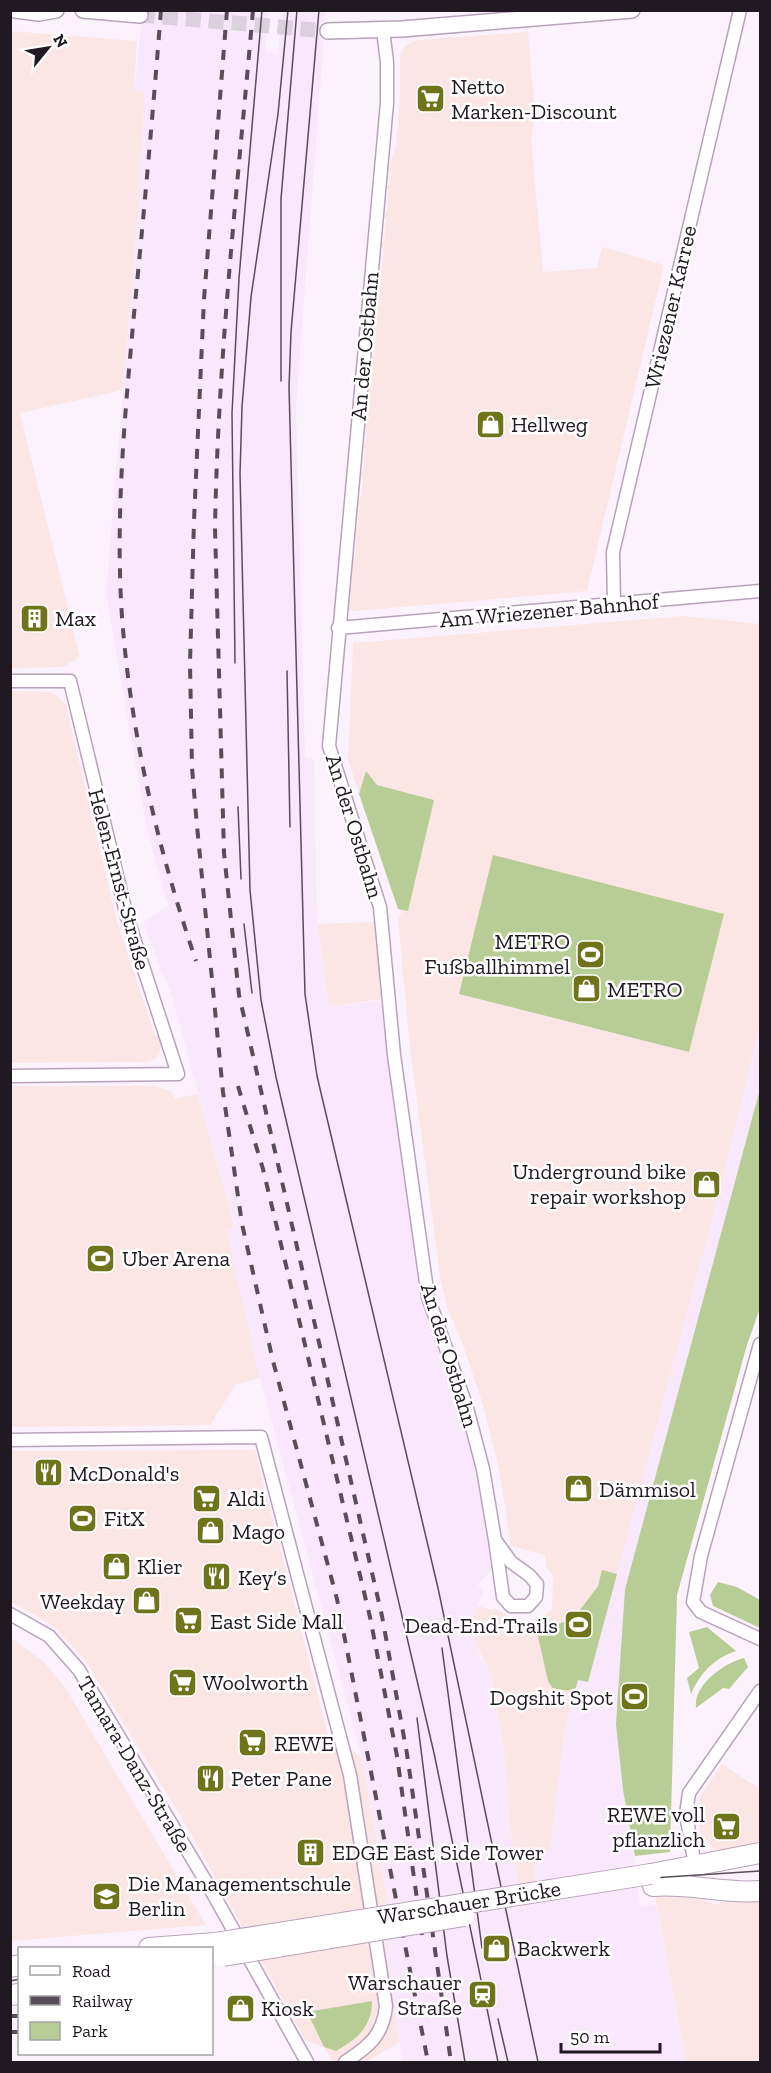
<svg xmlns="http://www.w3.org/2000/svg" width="771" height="2073" font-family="'Zilla Slab',serif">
<rect width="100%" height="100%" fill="#fbf2fd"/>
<!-- commercial -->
<path fill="#fce6e5" d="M10 31 137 41 134 90 145 91 139 202 123 390 20 413 80 657 63 667 11 668Z
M528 32 535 115 531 139 543 272 597 268 602 247 664 265 587 591 355 611 348 610 347 605 351 603V592H348L351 557H355L357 534 353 533 354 528H358L360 505H356V500H360L363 477 358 476 359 472H363L365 448 361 447V443H366L367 432 362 431 367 385H371L373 362 369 361V357H374L376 334 371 333 372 328H376L378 304 374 303 375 299H379L381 276 377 275V270H382L384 247 379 246 380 242H384L386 218 382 217V213H387L389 189 385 188V185H390L391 172 388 169 396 146 400 95V56L405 46 417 40Z
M684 616 760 624V1025L719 1195 588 1682 578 1680 564 1736 551 1847 534 1869 536 1883 519 1887 510 1832 504 1752 491 1674 475 1643 472 1619 478 1606 494 1611V1608L517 1621 531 1622 542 1617 552 1609 553 1575 546 1567 545 1555 511 1546 499 1468 483 1405 463 1345 447 1307 440 1276 410 1048 398 919 402 911 398 909 348 760 353 643Z
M10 691 49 692 58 696 66 706 117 922 155 1035 161 1038 162 1042 159 1055 149 1062 11 1063Z
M374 922 381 999 329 1007 317 924Z
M10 1086H154L171 1091 174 1099 198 1094 235 1228 227 1231 260 1378 236 1384 210 1425 11 1427Z
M255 1450 328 1735 362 1758 387 1899 380 1908 400 2042 366 2062H333L324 2047 305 2040 183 1820 85 1660 52 1625 11 1602 10 1451Z
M11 1638 42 1660 65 1687 206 1925 11 1941Z
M722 1764 760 1789V1842L721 1851 714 1849 704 1838 697 1823 696 1812 701 1795Z
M666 1895 697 1898 718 1905 720 1902 760 1901V2062H686L655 1896Z"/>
<!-- built -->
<path fill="#f9e8fb" d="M143 11H268L265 52 278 54 283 11H326L296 406 305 756 314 760 317 924 329 1007 380 1001 420 1296 456 1397 476 1471 484 1517 491 1571 478 1584 483 1593 472 1619 471 1630 479 1654 491 1674 504 1752 510 1832 519 1887 536 1883 534 1869 551 1847 564 1736 578 1679 588 1682 719 1195 760 1025V1089L625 1589 620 1759 623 1790 635 1856 640 1907 656 1904 686 2062H402L380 1908 387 1899 362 1758 260 1378 227 1231 235 1228 172 997 143 922 168 906 147 830 106 593 139 202 145 92 134 91Z"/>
<!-- green -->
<path fill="#b7cd95" d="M366 771 377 785 434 800 408 911 398 909 359 794Z
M493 855 724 914 689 1052 459 994Z
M760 1089V1308L747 1345 677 1595 670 1852 635 1856 623 1790 616 1724 625 1589Z
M602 1570 617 1574 588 1682 578 1680 575 1691 553 1689 548 1681 537 1632 574 1618 598 1586Z
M718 1582 737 1587 760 1600V1628L713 1606 710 1595Z
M707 1627 736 1651C714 1658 700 1673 691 1694L687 1678 699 1668 689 1632Z
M744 1658 748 1667 729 1689 723 1688 696 1708C693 1685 724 1663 744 1658Z
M372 2001C372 2027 357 2039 336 2051L324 2047 307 2012Z"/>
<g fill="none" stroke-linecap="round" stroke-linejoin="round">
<!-- tertiary-tunnel -->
<path stroke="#dad1dc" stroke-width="15" stroke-dasharray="15 8" stroke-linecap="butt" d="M140 15 328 31"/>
<defs>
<path id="minor" d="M383 30 387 62V103L329 746 380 907 394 1055 428 1297 467 1408 483 1469 495 1540
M614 604 613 552 740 10
M338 628 760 591
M10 681H70L127 917 178 1074 10 1076
M760 1344 701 1556 693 1602 701 1612 760 1639
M10 1440 261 1437 350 1775 386 2006C383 2036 368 2047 345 2062
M495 1540 511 1562 529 1575 537 1584 536 1597 528 1606H511L503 1597Z
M10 1614 49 1636 79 1670 211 1890 307 2062
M695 1866 686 1814 689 1793 760 1691"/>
<path id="tertiary" d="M15 10 39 13 56 10
M83 10 140 15
M328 31 402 29 632 10"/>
<path id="primary" d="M651 1874 760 1853
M653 1886C690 1883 724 1894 760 1891
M149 1948 215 1943
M10 1967 20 1965
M10 1995 20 1994"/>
</defs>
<!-- minor casing -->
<use href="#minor" stroke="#b8a2bb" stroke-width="15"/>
<!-- tertiary casing -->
<use href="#tertiary" stroke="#b8a2bb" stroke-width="18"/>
<!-- primary casing -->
<use href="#primary" stroke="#b8a2bb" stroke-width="22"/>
<!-- minor -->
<use href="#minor" stroke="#fff" stroke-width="12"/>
<!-- tertiary -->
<use href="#tertiary" stroke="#fff" stroke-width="15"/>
<!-- primary -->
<use href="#primary" stroke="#fff" stroke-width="20"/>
<!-- tram -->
<path stroke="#574e58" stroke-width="1.5" d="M288 10 278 114 251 297 242 407 240 474 250 890 261 1000 276 1077 434 1753 498 2062
M319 10 291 332 289 387 305 994 317 1076 438 1588 538 2062
M281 381V199L297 10
M235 663 232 413 239 278 262 10
M287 671 290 827
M238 807 241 879
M244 924 252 993
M442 1648 482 1948
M417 1718 447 1956 465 2062
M208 1948 652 1878 760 1871
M10 1981 20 1979
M498 2019 508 2062"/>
<!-- rail -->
<path stroke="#574e58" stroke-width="4" stroke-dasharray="10 10" stroke-linecap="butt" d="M161 10C153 112 144 213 134 314 125 414 115 516 122 617 131 736 158 849 196 961
M227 10 204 299 194 520 190 663 192 768 197 826 223 1092 242 1224 273 1361 337 1599 428 2062
M253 10C238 183 218 355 215 528L224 853 239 995 382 1616 407 1754 451 2062
M238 1086 263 1169 370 1617 397 1756 422 1935
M10 2016H20
M10 2032H20"/>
<defs>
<path id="primary-bridge" d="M215 1943 651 1874
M223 1956 464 1916"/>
</defs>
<!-- primary-bridge casing -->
<use href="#primary-bridge" stroke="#b8a2bb" stroke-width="22" stroke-linecap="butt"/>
<!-- primary-bridge -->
<use href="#primary-bridge" stroke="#fff" stroke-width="20"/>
</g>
<!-- icons -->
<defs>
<symbol id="supermarket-square" viewBox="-11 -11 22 22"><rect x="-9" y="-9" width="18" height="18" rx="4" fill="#6f731a" stroke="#fff"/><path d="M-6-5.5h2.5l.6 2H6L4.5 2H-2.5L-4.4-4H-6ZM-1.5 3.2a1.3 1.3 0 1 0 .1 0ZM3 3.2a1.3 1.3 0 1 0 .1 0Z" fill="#fff"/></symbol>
<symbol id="shop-square" viewBox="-11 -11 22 22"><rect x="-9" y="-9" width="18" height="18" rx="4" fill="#6f731a" stroke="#fff"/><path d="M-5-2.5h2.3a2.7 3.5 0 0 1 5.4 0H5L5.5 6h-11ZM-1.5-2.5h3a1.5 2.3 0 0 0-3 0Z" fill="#fff"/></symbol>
<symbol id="building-square" viewBox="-11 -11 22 22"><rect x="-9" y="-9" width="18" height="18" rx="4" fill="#6f731a" stroke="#fff"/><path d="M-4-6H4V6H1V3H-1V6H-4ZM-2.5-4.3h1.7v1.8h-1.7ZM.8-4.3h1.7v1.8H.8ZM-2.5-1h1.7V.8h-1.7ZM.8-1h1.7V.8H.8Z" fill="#fff"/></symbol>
<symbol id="stadium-square" viewBox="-11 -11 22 22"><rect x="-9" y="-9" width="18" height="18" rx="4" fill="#6f731a" stroke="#fff"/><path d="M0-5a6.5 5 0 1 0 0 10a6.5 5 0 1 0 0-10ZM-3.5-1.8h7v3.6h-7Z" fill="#fff"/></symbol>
<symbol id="restaurant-square" viewBox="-11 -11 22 22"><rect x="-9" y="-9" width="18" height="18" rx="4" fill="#6f731a" stroke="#fff"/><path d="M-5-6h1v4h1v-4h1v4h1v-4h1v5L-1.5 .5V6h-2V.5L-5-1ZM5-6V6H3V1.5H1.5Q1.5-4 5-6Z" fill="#fff"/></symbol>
<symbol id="university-square" viewBox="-11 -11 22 22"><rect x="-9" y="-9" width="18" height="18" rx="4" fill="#6f731a" stroke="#fff"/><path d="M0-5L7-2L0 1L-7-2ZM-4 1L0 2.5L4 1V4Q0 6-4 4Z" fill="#fff"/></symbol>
<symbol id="station-square" viewBox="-11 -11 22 22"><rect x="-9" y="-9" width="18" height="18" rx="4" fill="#6f731a" stroke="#fff"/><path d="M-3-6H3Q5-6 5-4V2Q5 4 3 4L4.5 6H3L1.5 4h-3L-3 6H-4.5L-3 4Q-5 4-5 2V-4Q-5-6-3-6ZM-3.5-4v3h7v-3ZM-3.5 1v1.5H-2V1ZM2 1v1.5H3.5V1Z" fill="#fff"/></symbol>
</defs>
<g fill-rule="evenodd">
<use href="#supermarket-square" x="414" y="82" width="33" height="33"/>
<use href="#shop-square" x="474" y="408" width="33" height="33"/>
<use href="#building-square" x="18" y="602" width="33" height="33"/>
<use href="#stadium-square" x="574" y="938" width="33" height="33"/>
<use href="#shop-square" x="570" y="972" width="33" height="33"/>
<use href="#shop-square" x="690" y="1168" width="33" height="33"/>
<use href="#stadium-square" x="84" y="1242" width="33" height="33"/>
<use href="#restaurant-square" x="32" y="1456" width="33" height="33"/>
<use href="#shop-square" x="562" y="1472" width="33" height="33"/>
<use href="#supermarket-square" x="190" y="1482" width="33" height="33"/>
<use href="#stadium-square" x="66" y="1502" width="33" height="33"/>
<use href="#shop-square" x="194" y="1514" width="33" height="33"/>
<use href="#shop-square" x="100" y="1550" width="33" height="33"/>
<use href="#restaurant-square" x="200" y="1560" width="33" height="33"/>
<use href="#shop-square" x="130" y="1584" width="33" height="33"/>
<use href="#supermarket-square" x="172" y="1604" width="33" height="33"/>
<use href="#stadium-square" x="562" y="1608" width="33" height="33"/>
<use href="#supermarket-square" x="166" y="1666" width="33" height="33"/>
<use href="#stadium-square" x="618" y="1680" width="33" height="33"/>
<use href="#supermarket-square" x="236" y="1726" width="33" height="33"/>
<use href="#restaurant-square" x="194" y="1762" width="33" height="33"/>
<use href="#supermarket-square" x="710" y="1810" width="33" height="33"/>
<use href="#building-square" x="294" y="1836" width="33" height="33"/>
<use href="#university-square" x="90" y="1880" width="33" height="33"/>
<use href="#shop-square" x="480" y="1932" width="33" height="33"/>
<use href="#station-square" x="466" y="1978" width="33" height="33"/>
<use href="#shop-square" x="224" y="1992" width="33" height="33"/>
</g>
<g text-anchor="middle" stroke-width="5" stroke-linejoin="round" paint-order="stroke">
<!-- poi labels -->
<g font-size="22" fill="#211922" stroke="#fff" text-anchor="start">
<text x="451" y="94">Netto<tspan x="451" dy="25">Marken-Discount</tspan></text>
<text x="511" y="432">Hellweg</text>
<text x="55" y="626">Max</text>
<text x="570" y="949" text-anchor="end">METRO<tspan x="570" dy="25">Fußballhimmel</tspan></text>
<text x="607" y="997">METRO</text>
<text x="686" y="1179" text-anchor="end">Underground bike<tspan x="686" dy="25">repair workshop</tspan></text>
<text x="122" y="1266">Uber Arena</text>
<text x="69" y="1481">McDonald's</text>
<text x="599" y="1497">Dämmisol</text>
<text x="227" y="1506">Aldi</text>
<text x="104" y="1526">FitX</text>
<text x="232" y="1539">Mago</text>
<text x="137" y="1574">Klier</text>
<text x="238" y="1585">Key‘s</text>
<text x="125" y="1609" text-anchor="end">Weekday</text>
<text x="210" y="1629">East Side Mall</text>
<text x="558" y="1633" text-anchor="end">Dead-End-Trails</text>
<text x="203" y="1690">Woolworth</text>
<text x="613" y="1705" text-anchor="end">Dogshit Spot</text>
<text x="274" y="1751">REWE</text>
<text x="231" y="1786">Peter Pane</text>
<text x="705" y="1822" text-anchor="end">REWE voll<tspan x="705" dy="25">pflanzlich</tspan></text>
<text x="332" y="1860">EDGE East Side Tower</text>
<text x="128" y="1891">Die Managementschule<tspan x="128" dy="25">Berlin</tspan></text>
<text x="517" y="1956">Backwerk</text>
<text x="462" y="1990" text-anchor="end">Warschauer<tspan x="462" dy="25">Straße</tspan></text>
<text x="261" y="2016">Kiosk</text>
</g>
<!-- street labels -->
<g font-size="22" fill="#211922" stroke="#fff">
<text transform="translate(670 307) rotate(-77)" y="8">Wriezener Karree</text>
<text transform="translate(364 346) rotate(-85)" y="8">An der Ostbahn</text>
<text transform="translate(549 610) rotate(-5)" y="8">Am Wriezener Bahnhof</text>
<text transform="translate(355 826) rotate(73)" y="8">An der Ostbahn</text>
<text transform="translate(120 879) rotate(75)" y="8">Helen-Ernst-Straße</text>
<text transform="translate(450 1355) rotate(73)" y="8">An der Ostbahn</text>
<text transform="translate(135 1764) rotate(59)" y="8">Tamara-Danz-Straße</text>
<text transform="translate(469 1902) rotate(-9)" y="8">Warschauer Brücke</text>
</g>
</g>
<!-- border -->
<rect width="771" height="2073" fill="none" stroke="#211922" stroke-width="24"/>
<!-- legend -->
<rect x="18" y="1947" width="195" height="108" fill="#ffffff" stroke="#a6a3a7" stroke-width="1.5"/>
<rect x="30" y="1966" width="30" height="9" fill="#ffffff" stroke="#a6a3a7" stroke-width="1.5"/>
<text x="72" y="1977" font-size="18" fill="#211922">Road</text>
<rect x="30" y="1996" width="30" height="9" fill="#574e58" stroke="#a6a3a7" stroke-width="1.5"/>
<text x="72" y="2007" font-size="18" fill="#211922">Railway</text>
<rect x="30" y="2022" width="30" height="18" fill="#b7cd95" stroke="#a6a3a7" stroke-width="1.5"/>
<text x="72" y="2037" font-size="18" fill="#211922">Park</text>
<!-- north arrow -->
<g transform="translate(48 48) rotate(60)" stroke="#ffffff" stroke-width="4.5" paint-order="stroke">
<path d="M0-4.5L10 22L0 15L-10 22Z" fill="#211922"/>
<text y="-9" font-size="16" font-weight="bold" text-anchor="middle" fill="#211922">N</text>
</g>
<!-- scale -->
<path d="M561 2043v9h99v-9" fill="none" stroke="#211922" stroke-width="3"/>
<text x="570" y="2043" font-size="18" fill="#211922" stroke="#ffffff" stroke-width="4.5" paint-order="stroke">50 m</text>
</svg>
